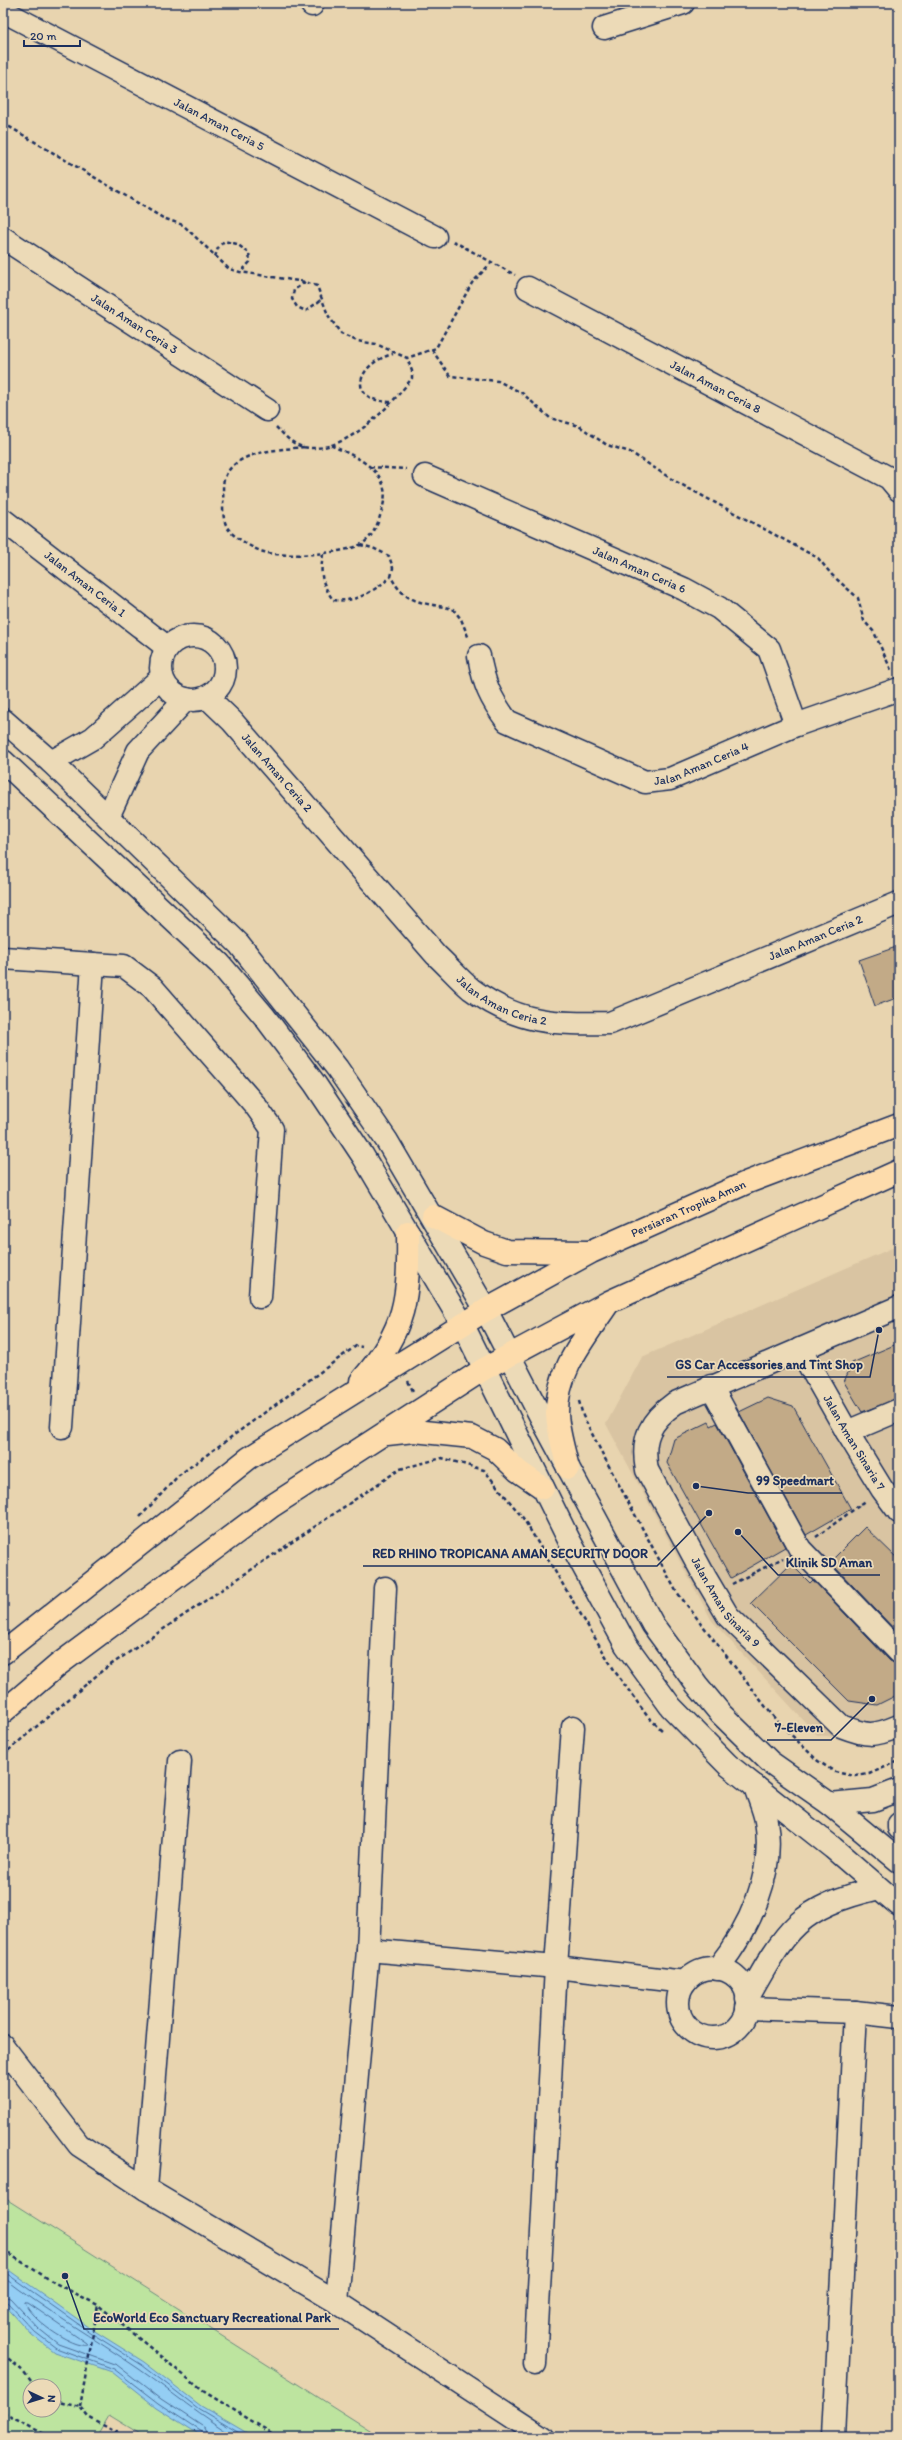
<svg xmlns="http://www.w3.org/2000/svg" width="902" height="2440" font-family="Itim,sans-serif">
<rect width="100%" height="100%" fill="#e8d4af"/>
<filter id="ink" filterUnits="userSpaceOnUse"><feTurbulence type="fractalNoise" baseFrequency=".025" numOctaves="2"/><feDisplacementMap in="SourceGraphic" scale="8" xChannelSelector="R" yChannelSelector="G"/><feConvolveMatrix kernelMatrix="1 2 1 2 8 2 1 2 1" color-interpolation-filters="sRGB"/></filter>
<g filter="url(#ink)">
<!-- built -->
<path fill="#d9c4a2" d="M899 1245V1743L898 1744 817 1735 712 1621 606 1424 642 1357Z"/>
<!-- green -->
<path fill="#bde49f" stroke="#6c8a7e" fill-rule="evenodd" d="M3 2195 6 2199 381 2437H145L109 2415 96 2437H3ZM30 2386H54V2410H30Z"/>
<!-- water -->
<path fill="#94cef4" stroke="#648eb8" d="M3 2266 93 2330 144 2362 201 2406 254 2437H203L156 2407 112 2372 54 2352 32 2335 3 2303Z"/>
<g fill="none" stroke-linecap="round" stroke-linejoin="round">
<!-- shore -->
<path stroke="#4b6f9a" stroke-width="1" d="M3 2271 91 2333 142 2365 199 2409 246 2437
M3 2277C46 2311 94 2338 139 2369 172 2392 201 2417 236 2437
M3 2296 10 2298 38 2328 58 2344 117 2365 161 2399 205 2428 209 2437
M3 2301 7 2302 35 2332 56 2348 114 2369 158 2403 202 2432 204 2437
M25 2303H28L86 2343 87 2345C72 2349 29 2318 25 2303Z"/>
</g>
<!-- building -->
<path fill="#c2aa87" stroke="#1b2f5e" d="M899 946V997L875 1006 859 960Z
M899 1343V1398L862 1412 844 1382 852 1363Z
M768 1398 793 1406 851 1509 806 1535 739 1412Z
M709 1422 711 1426 717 1423 785 1547 731 1578 667 1463 674 1439Z
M865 1527 899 1560V1634L830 1562Z
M791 1564 810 1583 813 1580 890 1661 899 1664V1694L877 1705 849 1701 751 1603Z"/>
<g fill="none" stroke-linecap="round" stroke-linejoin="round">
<defs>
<g id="minor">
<path d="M312 3V5"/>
<path id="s1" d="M3 11 435 237"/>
<path d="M604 28 683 3"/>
<path id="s2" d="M3 238 267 410"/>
<path id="s3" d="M528 288 889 478 899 490"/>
<path id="s4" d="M425 476 684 589 719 608 769 649 796 725"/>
<path id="s5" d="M3 520 168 648"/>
<circle cx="193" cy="668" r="32"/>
<path id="s6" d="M479 656C484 684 490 698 507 721L645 782 670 779 796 725 899 689"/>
<path id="s7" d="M207 697 232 721 436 955C448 966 459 979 471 989 518 1024 554 1024 610 1023L899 903"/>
<path d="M3 720 51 762 239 944 337 1068 387 1141 486 1310 543 1421 653 1625 697 1685 721 1714 770 1762 830 1804 899 1861"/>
<path d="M3 761 220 964 264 1016 315 1084 363 1156 463 1325 569 1540 626 1645 671 1707 728 1765 833 1848 899 1905"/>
<path d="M51 762 93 738 162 677"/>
<path d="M108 817 138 751 186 699"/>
<path d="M3 958 124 966 152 987 255 1105 272 1129 260 1297"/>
<path id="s8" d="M899 1307 675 1403C650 1421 641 1438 647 1470L705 1577 728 1616 841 1726C867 1736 873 1737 899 1726"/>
<path id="s9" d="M800 1349 847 1432 882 1489 899 1512"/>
<path d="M711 1386 800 1549 899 1652"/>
<path d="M62 1427 93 964"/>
<path d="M847 1432 899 1410"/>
<path d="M830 1804 873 1800 899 1790"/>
<path d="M899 1824V1828"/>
<path d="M368 1950 556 1967 685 1982"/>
<circle cx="713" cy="2003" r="35"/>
<path d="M717 1969C750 1928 775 1874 766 1821 764 1809 758 1797 755 1786"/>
<path d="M747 1999C786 1929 798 1907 879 1888"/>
<path d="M747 2008 855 2012 899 2017"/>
<path d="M3 2046 79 2145 146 2189 337 2302 543 2437"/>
<path d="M146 2189 180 1761"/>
<path d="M337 2302 368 1950 385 1588"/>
<path d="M535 2364 556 1967 573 1727"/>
<path d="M834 2437 855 2012"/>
</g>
<g id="major">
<path d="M433 1216 484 1243 507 1251 589 1252"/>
<path d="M361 1381C407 1329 409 1297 408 1232"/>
<path d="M387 1434 414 1431 472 1437 495 1449 518 1471 543 1488"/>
<path d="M568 1468C564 1451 558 1432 557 1414 556 1371 585 1338 607 1305"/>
<path id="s10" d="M3 1653 249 1458 486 1310 591 1252 748 1182 899 1125"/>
<path d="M3 1712 58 1665 272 1506 484 1369 609 1302 899 1171"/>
</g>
</defs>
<!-- minor casing -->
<use href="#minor" stroke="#1b2f5e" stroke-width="25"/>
<!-- major casing -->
<use href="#major" stroke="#1b2f5e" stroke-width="25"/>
<!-- path -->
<path stroke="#1b2f5e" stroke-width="2.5" stroke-dasharray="4 3" stroke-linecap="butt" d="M3 123 163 218 183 225 229 269 240 272 305 282 317 286 328 315 341 334 357 341 376 344 407 358 436 348 472 283 492 262
M453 241 515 275
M215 257 218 248 224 241 237 244 249 253 250 262 241 272
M305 282 294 290 292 299 297 307 306 311 322 299
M432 350 450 376 498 381 522 393 550 418 579 426 607 445 630 452 673 480 818 558 832 575 858 598 864 621 874 632 892 672
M391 402C345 401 357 363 393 354
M276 427C284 435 292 444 303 447 344 456 390 407 412 378V371L407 358
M304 447C279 450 233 450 224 480 222 487 224 497 223 504 223 518 224 527 235 536 244 542 253 549 264 552 286 558 340 554 360 545 371 539 377 527 380 516 383 507 386 497 384 489 381 466 348 453 330 445
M370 467 406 469
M360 545 373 548 389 556 393 568 391 577C406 606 426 602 453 609L461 619 469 639
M323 554C320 575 321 582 333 600 357 603 373 591 391 577
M408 1381 413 1391
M579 1401 583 1416 603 1455 676 1591 776 1720 818 1761 835 1772 855 1776 869 1774 899 1761
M140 1517 179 1475 356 1346 362 1347
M816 1537 867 1500
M732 1584 783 1558
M3 1755 103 1670 400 1469 442 1458 484 1470 523 1518 616 1673 648 1717 663 1731
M893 1925 899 1930
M3 2250 55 2283 98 2305 203 2391 278 2437
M3 2354 24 2372 35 2386
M54 2401 80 2407 88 2417 125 2437
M80 2407 98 2305
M3 2413 50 2437"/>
<!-- minor -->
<use href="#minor" stroke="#ecdab7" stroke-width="22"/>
<!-- major -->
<use href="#major" stroke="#fddcac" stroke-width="22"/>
</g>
</g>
<g text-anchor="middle" stroke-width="3.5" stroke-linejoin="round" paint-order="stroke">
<!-- street labels -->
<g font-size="12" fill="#1b2f5e" stroke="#ecdab7">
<text dy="4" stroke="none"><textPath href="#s1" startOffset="244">Jalan Aman Ceria 5</textPath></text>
<text dy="4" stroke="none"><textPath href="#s2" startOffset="157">Jalan Aman Ceria 3</textPath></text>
<text dy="4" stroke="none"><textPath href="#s3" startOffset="212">Jalan Aman Ceria 8</textPath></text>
<text dy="4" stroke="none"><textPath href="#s4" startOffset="234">Jalan Aman Ceria 6</textPath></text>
<text dy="4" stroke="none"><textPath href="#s5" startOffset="104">Jalan Aman Ceria 1</textPath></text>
<text dy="4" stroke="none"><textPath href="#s6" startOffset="282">Jalan Aman Ceria 4</textPath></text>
<text dy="4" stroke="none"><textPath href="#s7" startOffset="103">Jalan Aman Ceria 2</textPath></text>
<text dy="4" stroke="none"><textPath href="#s7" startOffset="763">Jalan Aman Ceria 2</textPath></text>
<text dy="4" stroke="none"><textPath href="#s7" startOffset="427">Jalan Aman Ceria 2</textPath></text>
<text dy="4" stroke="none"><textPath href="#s10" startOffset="820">Persiaran Tropika Aman</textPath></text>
<text dy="4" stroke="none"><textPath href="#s9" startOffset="108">Jalan Aman Sinaria 7</textPath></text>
<text dy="4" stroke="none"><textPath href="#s8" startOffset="476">Jalan Aman Sinaria 9</textPath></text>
</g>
</g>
<!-- callouts -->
<path fill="none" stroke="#1b2f5e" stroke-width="1.5" d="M879 1330L870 1377H667M696 1486L748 1493H842M709 1513L657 1566H363M738 1532L778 1575H880M872 1699L831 1740H767M65 2276L84 2329H339"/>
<g fill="#1b2f5e" stroke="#ecdab7" stroke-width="1.5">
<circle cx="879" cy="1330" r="4"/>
<circle cx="696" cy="1486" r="4"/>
<circle cx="709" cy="1513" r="4"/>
<circle cx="738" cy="1532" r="4"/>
<circle cx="872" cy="1699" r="4"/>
<circle cx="65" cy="2276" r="4"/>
</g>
<g font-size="13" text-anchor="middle" font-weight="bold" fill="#1b2f5e" stroke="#ecdab7" stroke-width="3.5" stroke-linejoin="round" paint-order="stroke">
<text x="769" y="1369">GS Car Accessories and Tint Shop</text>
<text x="795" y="1485">99 Speedmart</text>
<text x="510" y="1558">RED RHINO TROPICANA AMAN SECURITY DOOR</text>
<text x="829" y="1567">Klinik SD Aman</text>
<text x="799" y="1732">7-Eleven</text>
<text x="212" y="2322">EcoWorld Eco Sanctuary Recreational Park</text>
</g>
<!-- margin -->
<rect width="902" height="2440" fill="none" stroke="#ecdab7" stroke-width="16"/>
<rect x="8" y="8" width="886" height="2424" fill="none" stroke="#1b2f5e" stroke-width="1.5" filter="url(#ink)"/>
<!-- north arrow -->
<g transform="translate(42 2398) rotate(94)"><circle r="19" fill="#ecdab7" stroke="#989693"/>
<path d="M0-3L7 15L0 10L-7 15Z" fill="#1b2f5e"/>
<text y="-6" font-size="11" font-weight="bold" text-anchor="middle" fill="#1b2f5e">N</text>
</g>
<!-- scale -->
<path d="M24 40v6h56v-6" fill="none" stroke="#1b2f5e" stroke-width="2"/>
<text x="30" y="40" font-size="12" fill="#1b2f5e" stroke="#ecdab7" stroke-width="3" paint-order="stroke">20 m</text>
</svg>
